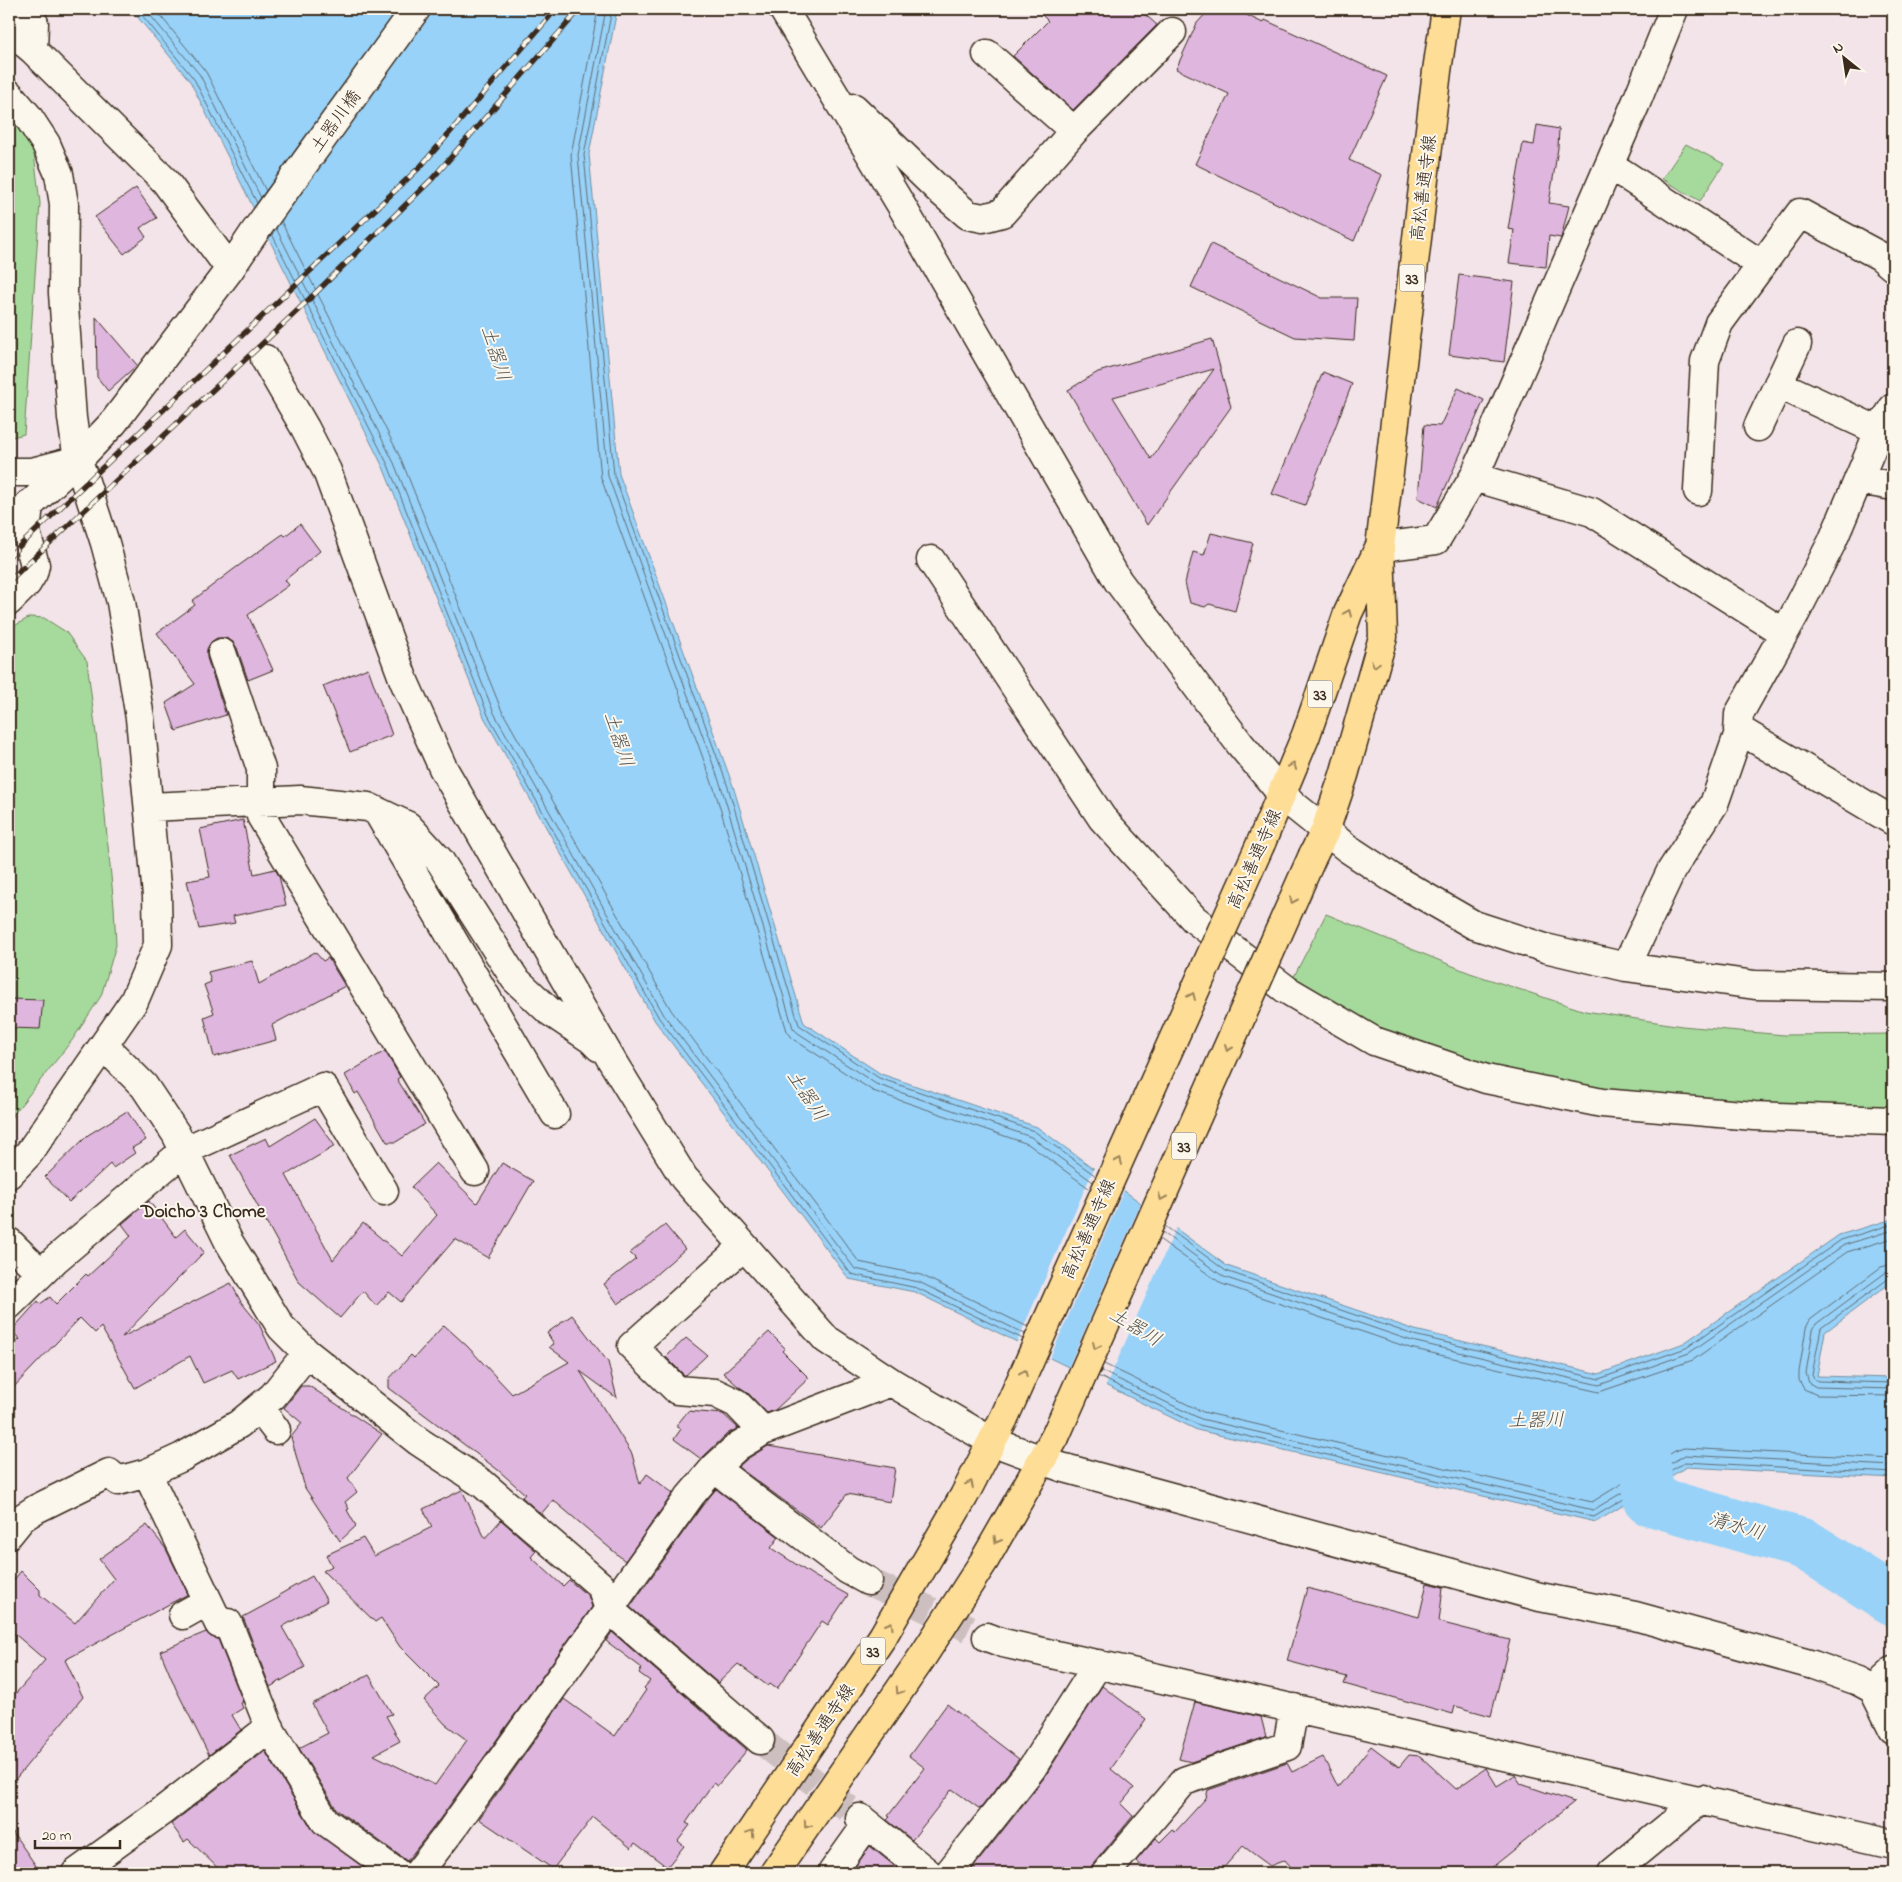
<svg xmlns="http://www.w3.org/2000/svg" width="1902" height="1882" font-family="'Indie Flower','Klee One',sans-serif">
<rect width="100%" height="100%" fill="#f2e4e8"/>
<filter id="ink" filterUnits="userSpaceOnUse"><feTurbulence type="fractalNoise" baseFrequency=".02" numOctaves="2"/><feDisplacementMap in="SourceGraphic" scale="10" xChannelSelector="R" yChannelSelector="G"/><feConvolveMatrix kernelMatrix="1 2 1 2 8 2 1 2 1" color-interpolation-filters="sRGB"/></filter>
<g filter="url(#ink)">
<!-- green -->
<path fill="#a6da9c" stroke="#70825d" d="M9 116 33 145 40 203 24 434 9 438Z
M1686 144 1724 164 1700 201 1662 179Z
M30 617 44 618 66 632 87 661 100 766 114 906 116 945 101 996 73 1039 9 1120V629Z
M1326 914 1470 973 1585 1011 1682 1026 1784 1035 1893 1034V1121L1486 1079 1287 990Z"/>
<!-- water -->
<path fill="#98d2f8" stroke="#738fa1" d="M131 9H622L616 15 589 154 619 474 733 786 804 1023 881 1074 1037 1127 1227 1266 1415 1330 1599 1374 1684 1343 1839 1235 1893 1219V1281L1825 1332 1817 1376 1893 1378V1478L1686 1467 1596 1522 1197 1430 915 1292 849 1279 655 1021 484 717 383 467 190 81Z"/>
<!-- pier -->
<path fill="#f2e4e8" d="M1095 1166 1125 1188 1049 1360 1016 1344Z
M1142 1201 1177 1226 1105 1388 1067 1370Z"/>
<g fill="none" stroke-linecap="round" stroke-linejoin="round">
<!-- shore -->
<path stroke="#606d75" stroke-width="1" d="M137 9 194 79 257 203
M145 9 200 75 261 198
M155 9 206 72 266 191
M598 9 571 155 601 478 715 791 787 1031 793 1039 873 1091 1028 1144 1090 1189
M606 9 578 155 608 476 722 789 793 1028 798 1033 876 1084 1031 1137 1093 1182
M614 9 611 14 584 155 614 475 728 787 799 1025 879 1078 1034 1131 1096 1176
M281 221 401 459 501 709 671 1010 859 1262 921 1275 1028 1327
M276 228 394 463 494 713 664 1015 855 1269 919 1282 1025 1334
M272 234 388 465 488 715 659 1018 851 1274 917 1288 1023 1339
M1165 1226 1226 1271 1414 1335 1599 1379 1686 1348 1841 1240 1893 1224
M1162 1232 1224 1277 1412 1341 1599 1385 1689 1353 1844 1245 1893 1230
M1159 1239 1222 1284 1410 1348 1599 1392 1693 1360 1847 1252 1893 1238
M1893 1264 1881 1267 1810 1320 1806 1328 1799 1372V1380L1804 1389 1817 1395 1893 1396
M1893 1271 1885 1273 1816 1324 1813 1330 1806 1373 1809 1383 1816 1387 1893 1389
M1893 1278 1888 1279 1821 1328 1812 1375 1814 1379 1818 1381 1893 1383
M1104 1364 1203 1412 1592 1502 1675 1451 1684 1448 1893 1459
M1101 1371 1201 1419 1593 1510 1685 1455 1893 1466
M1098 1376 1199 1425 1594 1517 1685 1462 1893 1473"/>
<!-- river -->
<path stroke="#98d2f8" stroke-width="51" d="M1641 1421 1649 1500 1804 1544 1893 1600"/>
</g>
<!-- building -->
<path fill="#deb6de" stroke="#3b2a1e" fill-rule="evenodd" d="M1036 9H1139L1157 25 1073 110 1013 56 1048 21Z
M1210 9H1234L1263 23 1265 20 1387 76 1349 160 1382 175 1354 241 1195 164 1229 94 1176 69 1197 23Z
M1537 125 1559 129 1558 148 1549 203 1569 206 1561 238 1549 236 1546 267 1509 263 1514 230 1508 229 1523 143 1534 145Z
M136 188 157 218 140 228 146 237 124 254 95 217Z
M1211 244 1322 298H1357L1354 341 1295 337 1191 287Z
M1459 275 1514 282 1504 362 1449 355Z
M96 317 137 365 108 391 97 377Z
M1212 339 1231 407 1147 525 1068 390 1098 372ZM1214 369 1151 459 1113 397Z
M1323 372 1352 384 1305 505 1272 494Z
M1458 388 1484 400 1437 507 1418 498 1424 425 1440 426Z
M300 524 320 551 285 580 289 585 248 615 273 670 248 680 237 648 233 642 226 638H217L211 642 207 649V658L226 715 176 731 166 703 195 684 157 633 195 605 192 601 234 569 283 534 285 536Z
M1211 533 1253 543 1235 611 1209 604 1205 607 1190 603 1185 583 1193 552 1204 555Z
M368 668 392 735 350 752 323 686Z
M243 820 254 874 275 869 279 876 286 905 233 916 235 923 199 929 187 881 210 877 200 829Z
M315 952 323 961 328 958 345 986 272 1025 276 1040 214 1057 204 1017 214 1013 204 985 211 982 208 972 252 961 259 984Z
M11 999 43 1000 40 1029 9 1028Z
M385 1051 400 1077 397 1079 425 1124 396 1142H387L358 1092 355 1094 345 1075Z
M127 1111 146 1140 132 1148 135 1153 113 1168 110 1164 69 1202 45 1177 88 1135Z
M315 1118 335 1146 286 1175 333 1260 363 1223 402 1256 437 1215 411 1187 436 1163 477 1203 502 1163 533 1181 488 1258 455 1239 401 1302 389 1292 376 1306 363 1291 340 1318 299 1282 230 1155 266 1138 270 1146Z
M149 1201 176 1237 185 1229 204 1252 122 1337 231 1283 241 1302 259 1324 276 1361 238 1379 232 1370 203 1383 190 1356 135 1388 101 1327 95 1333 80 1318 9 1392V1350L20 1339 11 1331 38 1301 40 1304 50 1297 56 1304 86 1274 88 1276 131 1236 122 1224Z
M665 1225 685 1249 644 1285V1286L618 1304 604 1284 636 1259 630 1253Z
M572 1315 608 1362 617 1398 580 1371 632 1454 640 1484 647 1474 673 1493 625 1561 553 1500 541 1514 522 1497 525 1494 498 1470 389 1388V1379L411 1355 414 1358 444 1325 467 1346 512 1394 569 1362 549 1347 554 1344 547 1333Z
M769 1332 785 1348 782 1351 809 1378 775 1410 767 1413 747 1392 738 1386 723 1373Z
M686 1338 707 1355 686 1375H684L666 1357Z
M301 1386H309L382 1434 348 1478 357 1492 345 1502 349 1509 347 1510 356 1526 340 1541 305 1488 291 1437 302 1423 284 1408Z
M688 1411 723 1414 738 1428 727 1434 701 1459 674 1439 681 1429 676 1426Z
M768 1446 895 1468 890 1502 847 1494 821 1528 738 1467 747 1459Z
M716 1489 779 1537 771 1548 814 1576 848 1595 828 1625 822 1621 777 1689 770 1684 768 1686 738 1664 718 1683 630 1607 702 1506Z
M462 1490 485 1538 501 1520 536 1551 531 1557 563 1586 569 1580 582 1591 588 1595 592 1607 439 1820 407 1861 337 1810 299 1748 328 1733 312 1704 369 1675 392 1714 386 1716 400 1741 374 1755 435 1785 467 1740 445 1724 424 1700 439 1686 400 1647 381 1618 375 1622 323 1571 332 1566 326 1555 363 1538 374 1556 432 1527 423 1509Z
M147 1525 166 1549 188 1594 65 1660 83 1697 9 1787V1701L45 1660 9 1629V1586L21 1571 40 1590V1595L75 1623 114 1579 99 1559Z
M312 1576 327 1601 282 1627 305 1667 270 1687 243 1617 280 1597 279 1595Z
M1427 1583 1443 1587 1439 1622 1510 1640 1491 1716 1455 1706 1453 1714 1344 1684 1347 1677 1287 1661 1307 1588 1419 1617Z
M206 1632 211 1637 218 1639 243 1702 241 1703 243 1708 232 1715 241 1730 209 1755 176 1689 160 1651Z
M612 1632 747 1750 717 1786 713 1783 686 1823 690 1825 678 1841 684 1846 667 1867 635 1843 631 1848 593 1817 553 1869 479 1819 564 1699 615 1736 646 1690 644 1688 650 1681 639 1673 642 1668 606 1641Z
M1102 1686 1146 1719 1111 1769 1134 1788 1121 1804 1133 1816 1094 1863 1091 1873H969L1044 1778Z
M1195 1702 1261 1717 1266 1737 1191 1762 1179 1759Z
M947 1704 1019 1759 980 1809 952 1789 912 1840 887 1820 890 1817 888 1816 925 1768 909 1756Z
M1371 1746 1399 1767 1409 1755 1420 1756 1456 1789 1486 1768 1497 1786 1515 1775 1521 1784 1574 1802 1485 1873H1296L1285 1860 1270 1866 1243 1846 1219 1873H1150L1136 1861 1156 1838 1160 1842 1172 1830 1175 1832 1206 1798 1208 1790 1287 1763 1292 1772 1323 1757 1338 1787Z
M265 1751 312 1829 371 1873H223L188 1839 184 1842 171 1824Z
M9 1827 41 1873H9Z
M870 1846 903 1873H851Z"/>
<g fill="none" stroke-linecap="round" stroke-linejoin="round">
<!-- minor-tunnel -->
<path stroke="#cdbfc0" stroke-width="28" stroke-dasharray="28 14" stroke-linecap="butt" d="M868 1581 987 1637
M760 1740 860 1818"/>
<defs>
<path id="minor" d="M26 9 34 23 33 50
M783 9 901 205 1118 581 1240 744 1282 794 1296 807 1347 848 1391 877 1474 925 1545 948 1626 967 1755 985 1893 987
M9 30 33 50 165 181 230 269
M987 54 1074 131
M9 94 27 115 46 144 59 174 64 204 63 293 72 418 78 460 105 543 121 602 140 718 157 896 158 945 134 1001 29 1153 9 1174
M854 108 939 190 968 215 983 218 1002 213 1074 131 1172 32
M1610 165 1762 265
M265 359 305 428 327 471 404 681 443 768 612 1061 684 1178 826 1339 891 1382 991 1441 1061 1467 1540 1597 1635 1616 1813 1665 1858 1681 1873 1689 1893 1671
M1778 384 1879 431
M1758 427 1797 344
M9 472H32L74 461
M1474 477 1592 512 1784 633
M1858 480 1893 486
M1698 491 1705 361 1719 323 1800 213 1880 256 1893 267
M9 524 78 460 113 423 230 269 254 233 416 9
M1380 547 1436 540 1474 477 1636 103 1674 9
M931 560 1102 818 1194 919 1287 990 1374 1041 1486 1079 1602 1103 1754 1116 1893 1121
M9 601 27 583 33 573 35 565 26 532 29 504
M222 653 261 769V816L475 1171
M1738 729 1893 821
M149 807 300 800 368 807 408 826 440 861 515 979 549 1011 592 1040 599 1047
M377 811 555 1114
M1626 967 1671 871 1714 804 1738 735 1739 714 1796 612 1832 542 1879 431 1893 408
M104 1046 144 1086 176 1134 229 1242 281 1327 307 1353 418 1441 483 1484 601 1586 609 1609 760 1740
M9 1242 41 1273
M744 1246 632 1346 677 1390 715 1393 736 1403 763 1431
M9 1305 56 1259 184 1151 323 1087 384 1191
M259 1408 276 1430
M714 1468 848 1570 868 1581
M147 1473 219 1624 228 1623 271 1731 325 1821 397 1873
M9 1534 22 1518 36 1509 109 1473 118 1481 147 1473 182 1457 239 1424 273 1396 307 1353
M183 1615 208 1601
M987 1637 1003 1643 1893 1844
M1873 1689 1893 1729
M860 1818 928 1873
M76 1873 161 1812 270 1727
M418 1873 452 1829 690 1496 714 1468 738 1446 763 1431 891 1382
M832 1873 867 1824
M949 1873 1032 1768 1098 1664
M1106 1873 1184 1781 1287 1746 1294 1708
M1612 1873 1702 1799"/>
<path id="major" d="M1261 843 1306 735 1348 613 1378 550
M1313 855 1325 831 1344 775 1383 637 1380 547 1437 71 1446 9
M723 1873 883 1636 964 1496 1004 1418
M774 1873 923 1656 984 1561 1055 1437"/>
</defs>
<!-- minor casing -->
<use href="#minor" stroke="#3b2a1e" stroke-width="31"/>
<!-- major casing -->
<use href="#major" stroke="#3b2a1e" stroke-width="31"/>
<!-- minor -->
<use href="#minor" stroke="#fbf7ec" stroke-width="28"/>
<!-- major -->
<use href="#major" stroke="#fedd96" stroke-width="28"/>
<defs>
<path id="rail" d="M9 556 421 166 556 9
M9 581 297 311 432 179 580 9"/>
</defs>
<!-- rail casing -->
<use href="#rail" stroke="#3b2a1e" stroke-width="5.5"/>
<!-- rail -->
<use href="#rail" stroke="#fbf7ec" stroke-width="4" stroke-dasharray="11" stroke-linecap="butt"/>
<defs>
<path id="major-bridge" d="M1004 1418 1261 843
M1055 1437 1313 855"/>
</defs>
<!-- major-bridge casing -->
<use href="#major-bridge" stroke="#3b2a1e" stroke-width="31" stroke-linecap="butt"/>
<!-- major-bridge -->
<use href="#major-bridge" stroke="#fedd96" stroke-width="28"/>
</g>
<!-- one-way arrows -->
<defs><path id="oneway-chevron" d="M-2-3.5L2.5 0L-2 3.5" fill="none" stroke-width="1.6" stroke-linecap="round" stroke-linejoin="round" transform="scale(1.25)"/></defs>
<g stroke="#9c845a">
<use href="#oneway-chevron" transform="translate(1348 613) rotate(-67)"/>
<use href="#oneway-chevron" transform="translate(1375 664) rotate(106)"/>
<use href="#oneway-chevron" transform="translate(1293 766) rotate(-68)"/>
<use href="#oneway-chevron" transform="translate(1293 900) rotate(114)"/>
<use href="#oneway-chevron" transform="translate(1192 996) rotate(-66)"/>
<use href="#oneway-chevron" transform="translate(1228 1048) rotate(114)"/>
<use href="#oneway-chevron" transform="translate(1119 1161) rotate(-66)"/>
<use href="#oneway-chevron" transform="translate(1162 1197) rotate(114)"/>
<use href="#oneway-chevron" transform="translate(1096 1346) rotate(114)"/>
<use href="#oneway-chevron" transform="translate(1024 1373) rotate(-66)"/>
<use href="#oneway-chevron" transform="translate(970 1484) rotate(-64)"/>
<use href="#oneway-chevron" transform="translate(997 1540) rotate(120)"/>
<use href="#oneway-chevron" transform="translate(890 1625) rotate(-60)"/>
<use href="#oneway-chevron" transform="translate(899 1691) rotate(124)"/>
<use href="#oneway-chevron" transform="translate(807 1825) rotate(125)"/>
<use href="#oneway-chevron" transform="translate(751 1833) rotate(-56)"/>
</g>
</g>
<g text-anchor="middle" stroke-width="4" stroke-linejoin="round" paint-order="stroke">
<!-- shield labels -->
<g fill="#fbf7ec" stroke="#75685c" stroke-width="1">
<rect x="1399.5" y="264.5" width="25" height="27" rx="4"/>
<rect x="1307.5" y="680.5" width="25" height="27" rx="4"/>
<rect x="1171.5" y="1132.5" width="25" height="27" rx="4"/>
<rect x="860.5" y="1637.5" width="25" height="27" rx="4"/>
</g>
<g font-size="16" font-weight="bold" fill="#3b2a1e">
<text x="1412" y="284">33</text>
<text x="1320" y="700">33</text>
<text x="1184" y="1152">33</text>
<text x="873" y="1657">33</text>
</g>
<!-- street labels -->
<g font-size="18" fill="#3b2a1e" stroke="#fbf7ec">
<text transform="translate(335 121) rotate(-54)" y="6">土器川橋</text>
<text transform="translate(1423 188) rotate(-83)" y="6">高松善通寺線</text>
<text transform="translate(1254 859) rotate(-66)" y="6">高松善通寺線</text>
<text transform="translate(1088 1229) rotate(-66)" y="6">高松善通寺線</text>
<text transform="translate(820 1730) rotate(-56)" y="6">高松善通寺線</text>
</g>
<!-- water labels -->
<g font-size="19" font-style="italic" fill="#525454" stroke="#fbf7ec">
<text transform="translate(497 353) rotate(72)" y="7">土器川</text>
<text transform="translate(620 739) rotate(72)" y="7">土器川</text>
<text transform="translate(808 1095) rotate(57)" y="7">土器川</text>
<text transform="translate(1136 1326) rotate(31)" y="7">土器川</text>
<text transform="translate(1536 1419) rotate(-1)" y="7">土器川</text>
<text transform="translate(1737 1525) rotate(16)" y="7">清水川</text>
</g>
<!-- neighbourhood labels -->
<g font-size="19" font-weight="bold" fill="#3b2a1e" stroke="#fbf7ec">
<text x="203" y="1217">Doicho 3 Chome</text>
</g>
</g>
<!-- margin -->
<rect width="1902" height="1882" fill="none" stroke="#fbf7ec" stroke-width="30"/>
<rect x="15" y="15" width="1872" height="1852" fill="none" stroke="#3b2a1e" stroke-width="2" filter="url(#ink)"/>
<!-- north arrow -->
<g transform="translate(1844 58) rotate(330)" stroke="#fbf7ec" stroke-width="4" paint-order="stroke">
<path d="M0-4L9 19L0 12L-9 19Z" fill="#3b2a1e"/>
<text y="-8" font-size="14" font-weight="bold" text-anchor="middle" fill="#3b2a1e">N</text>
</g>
<!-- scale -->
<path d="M35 1840v8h85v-8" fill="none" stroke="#3b2a1e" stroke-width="2.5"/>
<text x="42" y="1840" font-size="15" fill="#3b2a1e" stroke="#fbf7ec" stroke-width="4" paint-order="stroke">20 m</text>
</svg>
